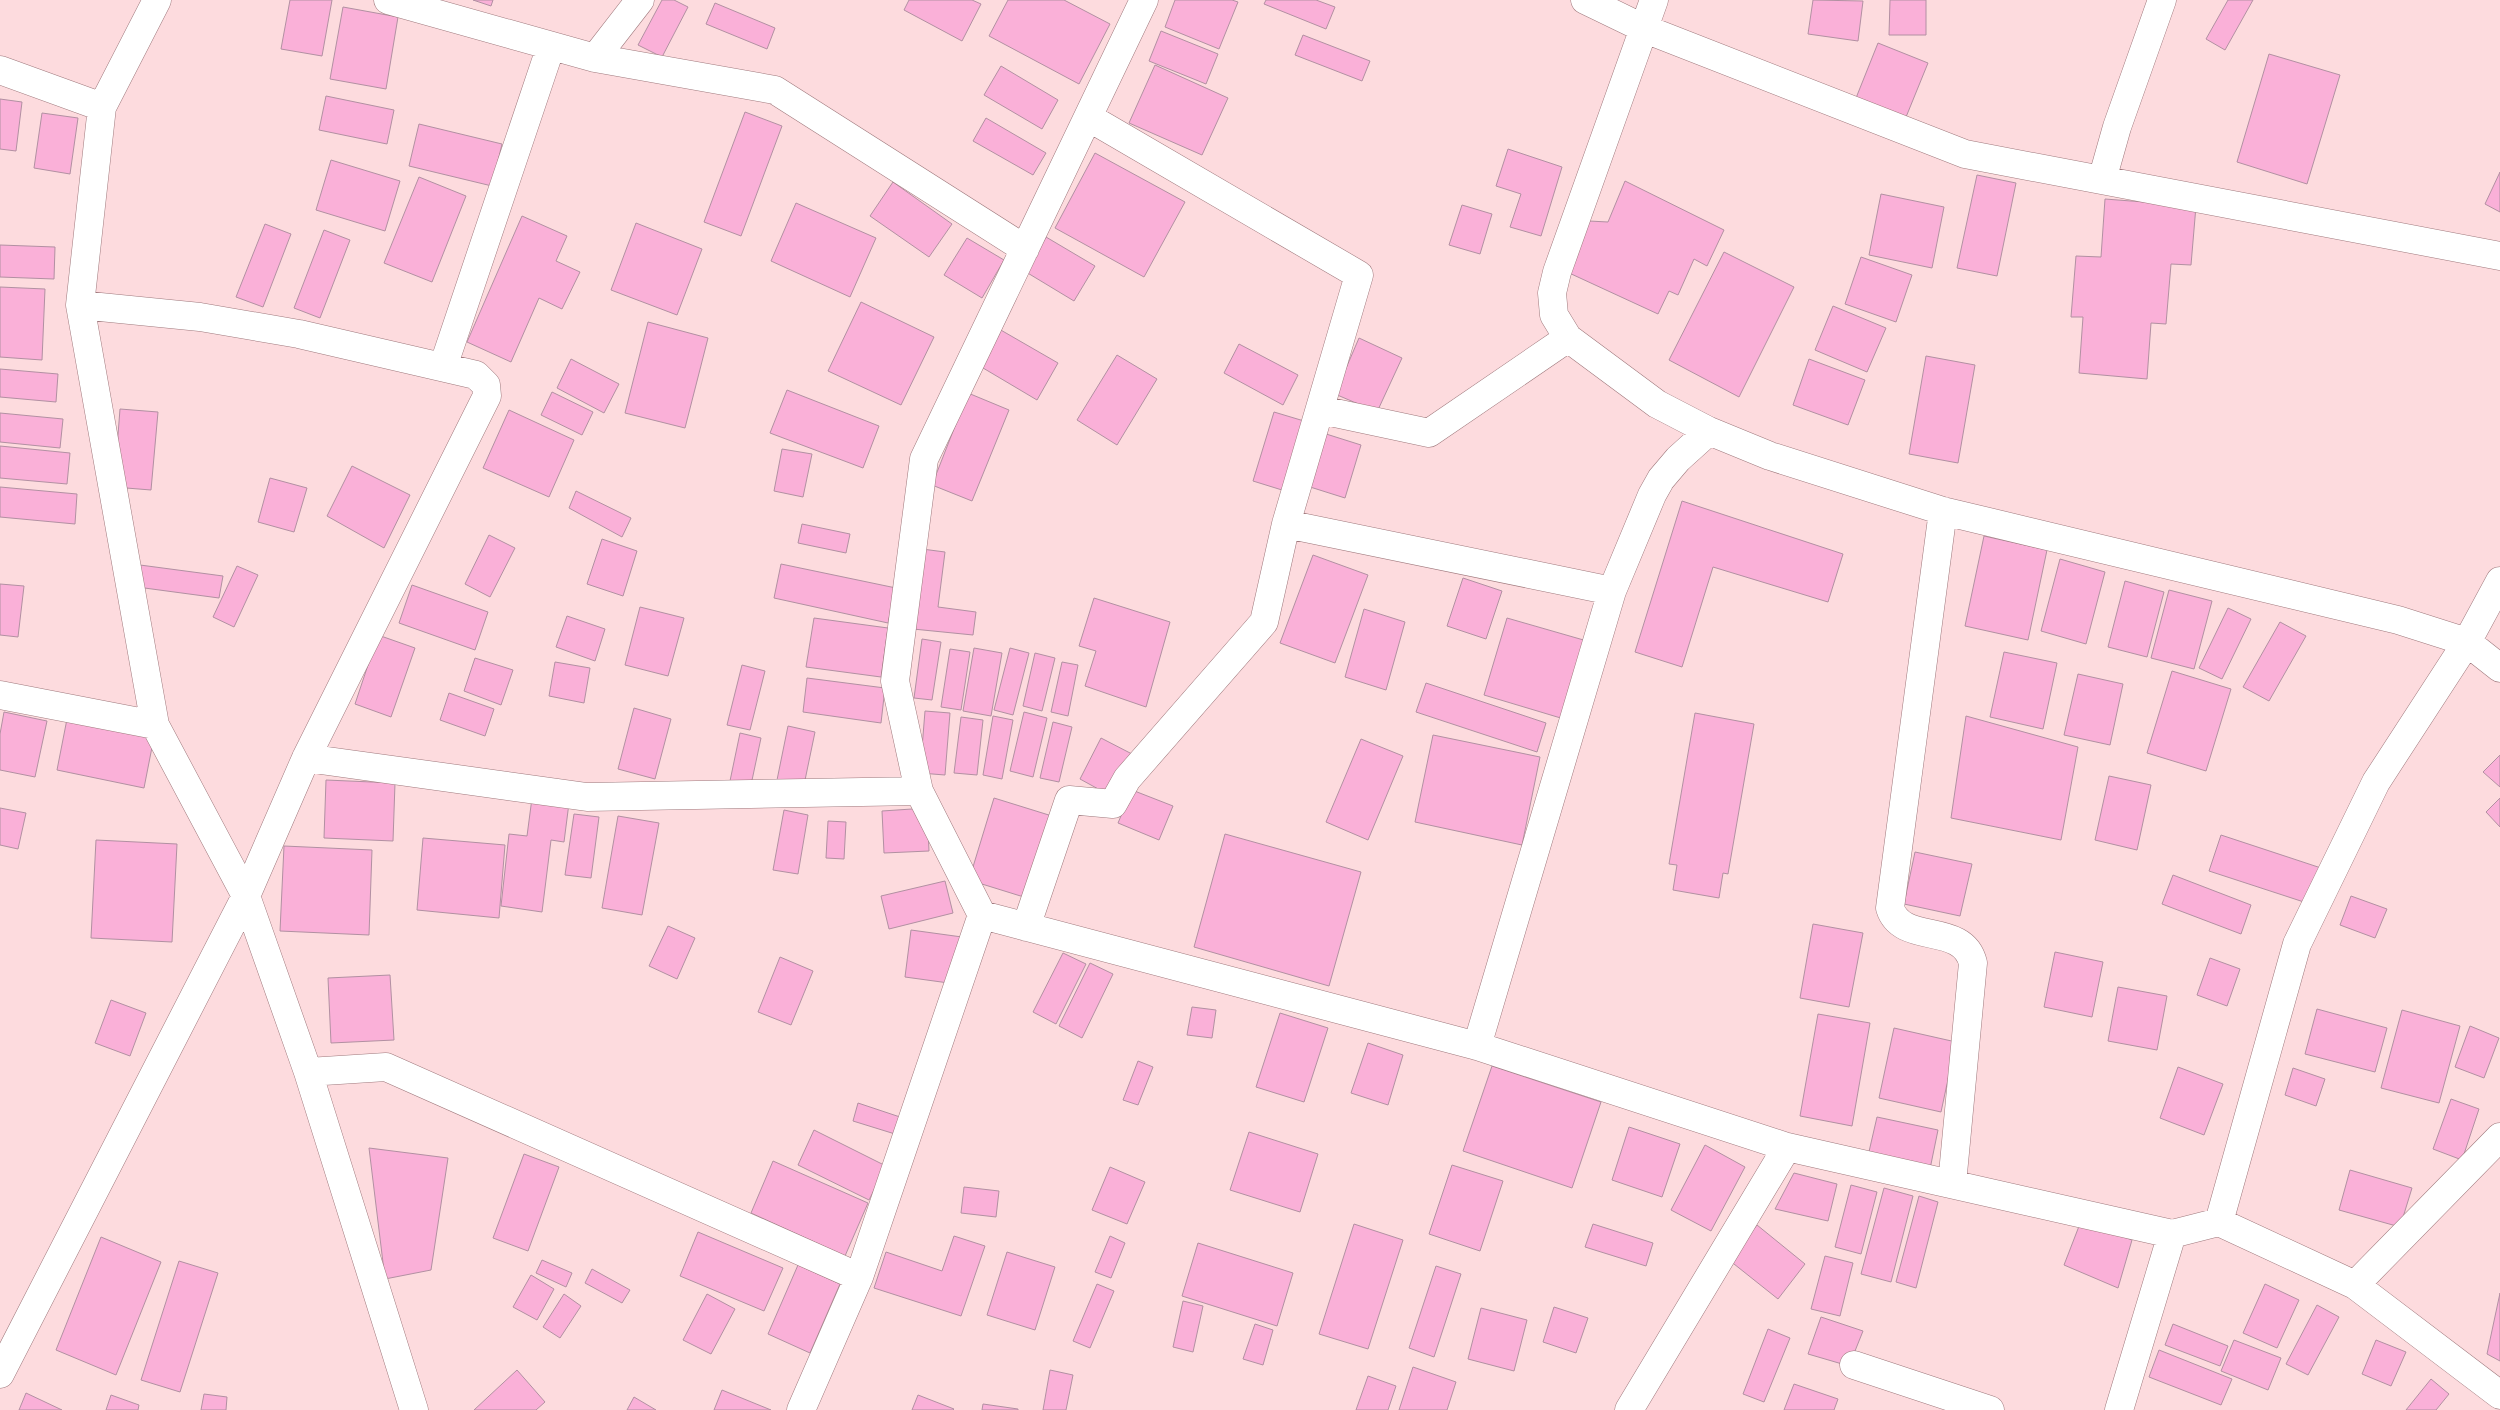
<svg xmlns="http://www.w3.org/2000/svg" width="2500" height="1410" font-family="'PT Sans',sans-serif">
<rect width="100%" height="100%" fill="#fddbde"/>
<!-- building -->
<path fill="#fab0d8" stroke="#b290a2" d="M290 0H332L322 56 281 49Z
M473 0H493L491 6Z
M662 0H674L688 7 662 57 638 45Z
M909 0H972L981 4 962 41 904 10Z
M1008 0H1064L1110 24 1079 84 989 36Z
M1175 0H1232L1238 2 1219 49 1165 27Z
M1266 0H1316L1335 7 1326 29 1264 4Z
M1813 0 1863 1 1858 41 1808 34Z
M1890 0H1926V35H1889Z
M2228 0H2253L2225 50 2206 39Z
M715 3 775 28 767 49 706 24Z
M343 7 398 17 386 89 330 79Z
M1161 31 1218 54 1206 84 1149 61Z
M1303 35 1370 61 1362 81 1295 55Z
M1878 43 1928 63 1904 122 1854 103Z
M2269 54 2340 75 2307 184 2237 162Z
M1155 65 1228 98 1202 155 1129 123Z
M1001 66 1058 100 1042 129 984 95Z
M326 96 394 110 387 144 319 130Z
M0 99 22 102 16 151 0 149Z
M745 112 782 126 741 236 704 222Z
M42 113 78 118 70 174 34 168Z
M986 118 1046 153 1033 175 973 141Z
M419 124 502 144 492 186 409 166Z
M1508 149 1562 167 1541 236 1510 227 1521 194 1496 186Z
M1095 153 1185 202 1144 277 1055 228Z
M331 160 400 181 385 231 316 210Z
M2500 172V212L2485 204Z
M1977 175 2016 183 1997 276 1957 268Z
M419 177 466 196 432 282 384 263Z
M1625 181 1724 230 1707 266 1694 259 1678 295 1669 291 1658 314 1567 272 1589 221 1608 222Z
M893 182 952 224 929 257 870 216Z
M1881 194 1944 207 1932 268 1869 255Z
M2105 199 2196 206 2191 265 2171 264 2166 324 2151 323 2147 379 2079 373 2083 317H2071L2076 256 2101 257Z
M796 203 876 238 850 297 771 261Z
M1462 205 1492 214 1480 254 1449 245Z
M522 216 567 236 556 261 580 272 562 309 539 298 511 362 467 342Z
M636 223 702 249 677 315 611 290Z
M265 224 291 234 263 307 236 297Z
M324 230 350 240 320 318 294 308Z
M1046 237 1095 266 1074 301 1026 272Z
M967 238 1004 260 982 298 944 275Z
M0 245 55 247 54 279 0 277Z
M1724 252 1794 287 1739 397 1669 360Z
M1861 257 1912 275 1896 322 1845 304Z
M0 287 45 289 42 360 0 357Z
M861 302 934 337 901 405 828 371Z
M1833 306 1886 328 1867 372 1815 350Z
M648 322 708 338 685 428 625 413Z
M999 329 1058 363 1037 400 978 365Z
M1359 338 1402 358 1377 412 1335 394Z
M1239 344 1298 375 1283 405 1224 373Z
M1117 355 1157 379 1117 445 1077 420Z
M1926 356 1975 365 1958 463 1909 454Z
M571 359 619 384 604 413 557 388Z
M1809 359 1865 380 1848 425 1793 405Z
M0 369 58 374 56 402 0 397Z
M787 390 879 426 863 468 770 433Z
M552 392 593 412 582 435 541 415Z
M968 393 1009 410 972 501 932 485Z
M120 409 158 412 151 490 114 487Z
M509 410 574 440 549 497 483 468Z
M1274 412 1304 421 1282 490 1253 481Z
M0 413 63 419 60 448 0 442Z
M1323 433 1361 445 1345 498 1307 486Z
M0 446 70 453 67 484 0 478Z
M782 449 812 454 803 497 774 491Z
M352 466 410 495 384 548 327 516Z
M270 478 307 488 294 532 258 522Z
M0 487 77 494 75 524 0 517Z
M576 491 631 518 622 537 569 508Z
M1682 501 1843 554 1828 602 1713 567 1682 667 1635 652Z
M802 524 850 534 846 553 798 543Z
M489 535 515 548 490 597 465 584Z
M1984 536 2047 550 2028 640 1965 626Z
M602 539 637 551 623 596 587 584Z
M922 549 945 552 938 607 976 612 973 635 913 629Z
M1313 555 1368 575 1335 663 1280 643Z
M2060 559 2105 572 2086 644 2041 631Z
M781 564 896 588 888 623 774 598Z
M140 565 223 576 219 598 137 587Z
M237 566 258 575 234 627 213 617Z
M1463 578 1502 591 1486 639 1447 626Z
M2125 581 2164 592 2147 657 2108 647Z
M0 584 24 586 18 637 0 635Z
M412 585 488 612 475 650 399 623Z
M2169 590 2212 601 2194 669 2151 658Z
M1094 598 1170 622 1146 707 1085 686 1096 651 1079 646Z
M640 607 684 618 668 676 625 665Z
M2228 608 2251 619 2222 679 2199 668Z
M1364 609 1405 622 1386 690 1345 677Z
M567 616 605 629 595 661 556 647Z
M814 618 888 628 881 677 806 667Z
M1507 618 1587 641 1564 719 1484 695Z
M2280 622 2306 636 2269 701 2243 687Z
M378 635 415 648 391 717 355 704Z
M922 639 941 642 932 700 914 698Z
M974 648 1002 653 991 716 963 711Z
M1010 648 1029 653 1013 715 994 710Z
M950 649 970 652 961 710 941 707Z
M2004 652 2057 663 2043 729 1990 717Z
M1035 653 1055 658 1042 711 1023 706Z
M475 658 513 670 501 705 464 691Z
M555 662 590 668 584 703 549 696Z
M1062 662 1078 665 1068 716 1051 712Z
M742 665 765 671 750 730 727 725Z
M2172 671 2231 689 2206 771 2147 753Z
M2078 674 2123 684 2110 745 2064 735Z
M807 678 885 688 881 723 803 712Z
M1426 683 1546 723 1537 752 1416 712Z
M449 693 494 709 485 736 440 720Z
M634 708 671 719 655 779 618 769Z
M925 711 950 713 945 775 920 773Z
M4 712 47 721 35 777 0 770V734Z
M1024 712 1047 718 1033 777 1010 771Z
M1695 713 1754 724 1728 874 1723 873 1719 898 1673 890 1677 865 1669 864Z
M993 716 1013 720 1002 779 983 775Z
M1966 716 2078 747 2061 840 1951 818Z
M961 717 983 720 977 775 954 773Z
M67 719 154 737 144 788 57 770Z
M1053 722 1072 727 1059 782 1040 778Z
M788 726 815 732 804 785 777 780Z
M740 733 761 738 751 785 730 781Z
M1433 735 1540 757 1522 845 1415 822Z
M1101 738 1132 754 1111 796 1080 779Z
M1361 739 1403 756 1368 840 1326 822Z
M2500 755V787L2483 772Z
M2109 776 2151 785 2137 850 2095 840Z
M326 780 395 783 393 841 324 838Z
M1132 790 1173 806 1159 840 1118 823Z
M532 798 569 803 564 842 551 840 542 912 501 906 509 834 527 836Z
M994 798 1052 816 1027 898 969 880Z
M2500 798V827L2486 812Z
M0 808 26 813 18 849 0 845Z
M927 808 929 851 884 853 882 811Z
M784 810 808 815 798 874 773 870Z
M574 814 599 817 591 878 565 875Z
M618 816 659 823 642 915 602 908Z
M828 821 846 822 844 859 826 858Z
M1225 834 1361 872 1329 986 1194 947Z
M2221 835 2321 868 2310 904 2209 871Z
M423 838 505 845 499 918 417 910Z
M96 840 177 844 172 942 91 938Z
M284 846 372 850 369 935 280 931Z
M1915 852 1972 864 1960 916 1904 904Z
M2173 875 2251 905 2241 934 2162 904Z
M945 881 953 913 889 929 881 896Z
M2351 896 2387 909 2375 938 2340 925Z
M1813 924 1863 933 1849 1007 1800 998Z
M668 926 695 938 677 979 649 966Z
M911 930 962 937 956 984 905 977Z
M2055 952 2103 962 2092 1017 2044 1007Z
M1063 953 1086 964 1056 1024 1033 1012Z
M780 957 813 971 791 1025 758 1012Z
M2210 958 2240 969 2227 1006 2197 995Z
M1090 963 1113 974 1082 1038 1059 1026Z
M390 975 394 1040 331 1043 328 978Z
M2118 987 2167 996 2157 1050 2108 1041Z
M111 1000 146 1013 130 1056 95 1043Z
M1192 1007 1216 1010 1212 1038 1187 1035Z
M2317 1009 2387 1028 2375 1072 2305 1054Z
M2402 1010 2460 1026 2439 1103 2381 1088Z
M1280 1013 1328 1028 1304 1102 1256 1087Z
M1818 1014 1870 1023 1852 1126 1800 1116Z
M2470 1026 2499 1038 2484 1078 2455 1067Z
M1894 1028 1956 1042 1941 1112 1879 1098Z
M1368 1043 1403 1055 1388 1105 1351 1093Z
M1138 1061 1153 1067 1138 1105 1123 1100Z
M1492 1066 1601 1102 1572 1188 1463 1151Z
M2178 1067 2223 1084 2204 1135 2160 1118Z
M2293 1068 2325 1079 2316 1106 2285 1095Z
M2451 1099 2479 1109 2462 1160 2433 1149Z
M858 1103 900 1117 895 1134 853 1121Z
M1877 1117 1938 1130 1930 1169 1868 1156Z
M1629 1127 1680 1144 1662 1197 1612 1180Z
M814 1130 886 1166 869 1200 798 1165Z
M1249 1132 1318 1154 1300 1212 1230 1190Z
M1705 1145 1745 1167 1711 1231 1671 1210Z
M369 1148 448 1158 431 1270 385 1279Z
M524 1154 559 1167 528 1251 493 1238Z
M773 1161 868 1203 845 1256 751 1213Z
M1452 1165 1503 1181 1480 1251 1429 1234Z
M1110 1167 1145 1182 1127 1224 1092 1210Z
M2350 1170 2412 1188 2400 1227 2339 1210Z
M1794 1173 1837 1184 1828 1221 1775 1209Z
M1851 1185 1877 1192 1861 1254 1835 1247Z
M964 1187 999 1191 996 1217 961 1213Z
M1884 1188 1913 1196 1891 1282 1861 1274Z
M1919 1196 1938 1202 1916 1288 1896 1282Z
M2081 1221 2132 1240 2118 1288 2064 1265Z
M1354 1224 1403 1240 1368 1349 1319 1334Z
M1593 1224 1653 1243 1646 1266 1585 1247Z
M1757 1225 1805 1264 1778 1299 1729 1260Z
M698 1232 783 1268 764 1311 680 1276Z
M954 1236 985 1246 961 1316 874 1288 886 1252 942 1271Z
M1110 1236 1125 1243 1111 1278 1095 1272Z
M101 1237 161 1262 116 1375 56 1350Z
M1198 1243 1293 1273 1277 1326 1182 1296Z
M1007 1252 1055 1267 1035 1330 987 1315Z
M1825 1256 1853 1263 1840 1316 1811 1309Z
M542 1260 572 1273 566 1287 536 1273Z
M179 1261 218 1273 180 1392 141 1380Z
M798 1265 840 1284 810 1353 768 1334Z
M1436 1266 1461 1274 1434 1357 1409 1348Z
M592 1269 630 1290 622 1303 585 1283Z
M531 1275 554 1289 537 1320 513 1307Z
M1097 1284 1114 1291 1090 1348 1073 1341Z
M2265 1284 2299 1300 2277 1348 2243 1333Z
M2500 1293V1361L2487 1354Z
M564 1294 581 1306 560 1338 543 1327Z
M707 1294 735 1309 711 1354 683 1340Z
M1183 1301 1203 1306 1193 1352 1173 1347Z
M2317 1305 2339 1317 2308 1375 2286 1364Z
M1554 1307 1588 1318 1576 1353 1543 1342Z
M1481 1308 1527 1320 1514 1371 1468 1359Z
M1821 1317 1863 1331 1849 1366 1808 1354Z
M1255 1324 1273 1330 1263 1365 1243 1359Z
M2173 1324 2228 1346 2220 1366 2165 1345Z
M1768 1329 1790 1338 1764 1402 1743 1394Z
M2234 1340 2281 1358 2268 1390 2221 1371Z
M2376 1340 2406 1352 2391 1386 2362 1374Z
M2159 1350 2232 1379 2221 1405 2149 1377Z
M1413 1367 1456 1382 1447 1410H1399Z
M517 1370 545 1402 536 1410H474Z
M1050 1370 1073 1375 1066 1410H1043Z
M1368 1376 1396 1386 1388 1410H1356Z
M2431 1379 2449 1394 2436 1410H2406Z
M1794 1384 1838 1399 1834 1410H1784Z
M722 1390 771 1410H714Z
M26 1393 62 1410H19Z
M204 1394 227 1397 226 1410H201Z
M111 1395 139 1405 138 1410H106Z
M918 1395 954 1409 953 1410H912Z
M634 1397 656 1410H627Z
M983 1404 1018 1409V1410H982Z"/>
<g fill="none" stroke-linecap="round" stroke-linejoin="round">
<defs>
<path id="minor" d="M157 0 102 107 80 305 155 725 246 896 308 1072 414 1410
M388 0 595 58 775 90 1025 249
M1144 0 924 459 895 681 919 791 982 915 1477 1046 1787 1147 2172 1234
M1585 0 1645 29 1965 154 2500 256
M1654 0 1557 272 1552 293 1554 315 1568 338 1657 404 1709 431 1770 456 1943 511 2398 620 2467 642 2500 668
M595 58 640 0
M0 70 102 107
M1088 117 1359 275 1286 524 1612 591
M2102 180 2117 127 2162 0
M443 367 551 46
M1321 410 1429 433 1568 338
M1943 511 1890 908C1902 946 1963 921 1973 963L1952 1184
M0 695 155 725
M306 758 587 797 919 791
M1026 927 1069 800 1113 804 1127 779 1264 622 1286 524
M1477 1046 1612 591 1652 495 1661 479 1678 459 1709 431
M308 1072 386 1067 859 1277
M2219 1222 2297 944 2376 782 2467 642 2500 581
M2355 1285 2500 1395
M1854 1365 1990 1410
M0 1374 246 896 306 758 487 396 486 385 476 375 299 334 200 317 80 305
M801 1410 859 1277 982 915
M1629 1410 1787 1147
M2119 1410 2172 1234 2219 1222 2355 1285 2500 1137"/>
</defs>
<!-- minor casing -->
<use href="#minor" stroke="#9f797d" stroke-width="29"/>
<!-- minor -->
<use href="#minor" stroke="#fff" stroke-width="28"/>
</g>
</svg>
